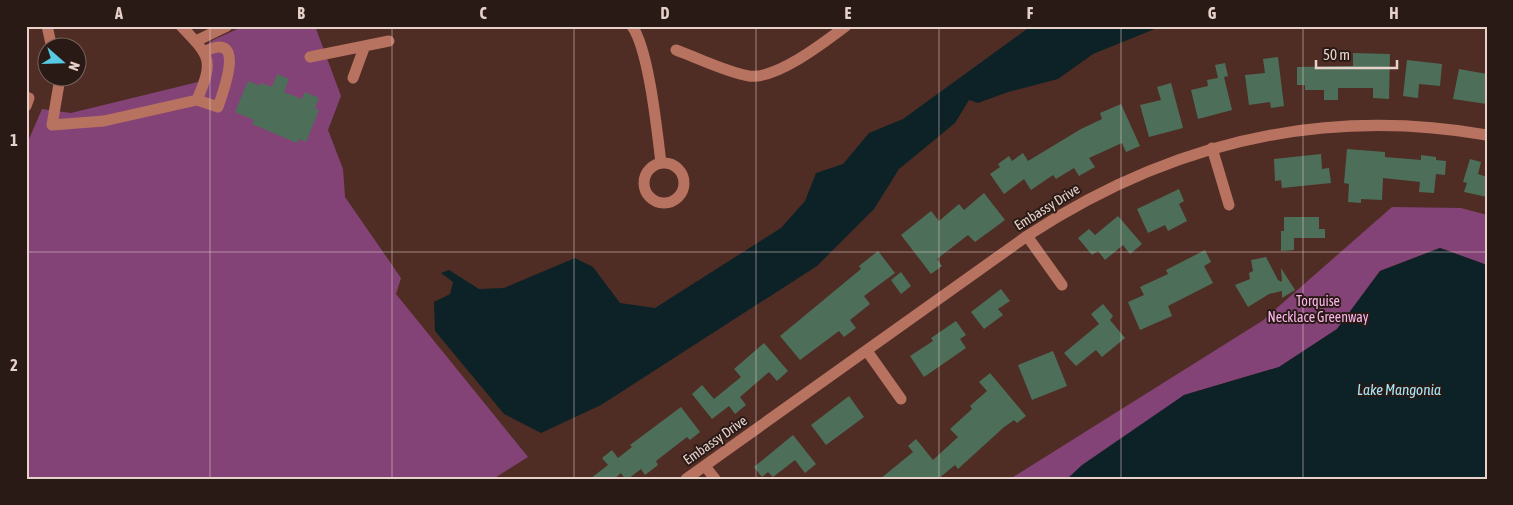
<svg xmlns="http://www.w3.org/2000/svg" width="1513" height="505" font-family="'Asap Condensed',sans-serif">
<rect width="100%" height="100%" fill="#4f2d25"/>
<!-- green -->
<path fill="#844377" d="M244 26H315L341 96 328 130 343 169 345 197 401 278 396 294 528 457 493 479H26V146L42 109 71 113 202 81 206 72 200 49 213 40Z
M1392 207 1461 208 1487 215V265L1440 248 1380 271 1337 329 1279 367 1184 395 1080 479H1010L1262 321Z"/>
<!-- water -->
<path fill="#0c2227" d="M1031 26H1162L1093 54 1058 79 1008 92 978 103 969 100 955 123 899 169 874 209 817 266 601 405 541 433 504 414 435 331 434 302 450 294 453 282 441 273 449 270 479 289 504 288 575 258 593 267 620 303 655 308 781 228 805 201 816 173 843 164 869 133 903 119Z
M1440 248 1487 265V479H1067L1082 465 1184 395 1279 367 1337 329 1380 271Z"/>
<!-- building -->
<path fill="#4d6f59" d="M1353 53 1390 54 1389 99 1373 98V88H1338V100H1324V90H1305V85H1297V67L1353 66Z
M1278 57 1284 106 1271 108 1270 102 1249 105 1245 75 1265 73 1263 59Z
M1407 60 1442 64 1440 86 1419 84 1418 98 1403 96Z
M1225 63 1228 76 1224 77 1232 110 1198 119 1191 90 1208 86 1207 80 1218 78 1215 65Z
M1459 69 1487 74V104L1453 99Z
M277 74 289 79 284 92 302 99 305 92 319 98 315 108 319 110 306 142 299 139 297 143 252 124 254 120 235 112 248 81 260 86 261 83 272 87Z
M1171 83 1183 128 1149 137 1140 105 1161 100 1157 87Z
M1121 104 1140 146 1126 152 1122 143 1089 158 1095 167 1079 176 1074 168 1056 179 1053 175 1031 190 1024 179 1004 194 990 174 1000 167 998 164 1009 156 1012 161 1023 153 1028 161 1081 129 1102 119 1100 113Z
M1347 149 1385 152V157L1421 160V155L1436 157V160L1446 161 1445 175 1436 174 1434 193 1419 192 1420 182 1383 178 1382 200 1361 199V203L1348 202 1349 184 1344 183Z
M1321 154 1322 169 1329 168 1331 183 1282 188 1281 180 1275 181 1274 159Z
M1470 159 1481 162 1478 174 1487 177V197L1464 192 1467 183 1463 182Z
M1179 189 1184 201 1179 204 1187 221 1168 231 1165 225 1148 233 1137 209Z
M984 193 1005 220 975 242 968 235 937 259 942 266 931 274 901 235 931 211 939 221 959 204 964 210Z
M1118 216 1142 244 1130 254 1123 245 1105 260 1098 251 1092 255 1078 238 1089 229 1095 235Z
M1284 217H1319V229H1325V238H1294V250L1281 251V231H1284Z
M1205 250 1211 262 1204 266 1213 283 1168 306 1172 316 1140 330 1128 302 1144 295 1140 287 1168 274 1166 270Z
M878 251 895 273 864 296 870 304 850 320 856 328 844 337 839 331 800 360 780 336 861 269 859 266Z
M1266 257 1278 280 1282 282 1281 268 1295 290 1282 298V291L1269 294 1248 307 1235 285 1250 279 1249 273 1253 271 1251 260Z
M901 272 911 286 901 294 891 280Z
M1001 289 1010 301 998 309 1003 315 984 329 971 312Z
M1103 304 1113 316 1110 320 1125 338 1102 357 1096 350 1076 366 1064 353 1099 324 1091 314Z
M956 321 966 335 960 339 966 348 924 377 910 356 933 341 931 338Z
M764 343 788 371 777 381 769 372 740 397 746 405 735 414 729 406 712 419 692 394 702 385 714 399 741 377 734 369Z
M1053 351 1067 386 1032 400 1018 365Z
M990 373 1026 416 1017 423 1014 420 1003 428 958 469 955 465 938 479H880L913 452 908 446 916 439 933 460 958 437 950 429 972 409 970 406 987 391 979 382Z
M849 396 864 417 826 445 811 425Z
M681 407 700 432 690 440 687 437 656 461 658 465 645 475 641 469 628 479H625L621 473 614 479H590L608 465 602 458 612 450 618 458 632 447 630 445Z
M793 435 816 464 805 473 795 460 773 477 768 472 762 477 754 467Z"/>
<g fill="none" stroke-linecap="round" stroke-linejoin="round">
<!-- minor -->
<path stroke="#b87260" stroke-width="11" d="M47 26 52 48
M632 26C649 50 657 131 661 163
M196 41 227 26
M676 50C698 58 726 72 749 76 776 80 825 42 846 26
M310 57 389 41
M60 78 52 125 104 121 197 100C214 60 211 57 181 26
M353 78 364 48
M26 97 29 98 26 106
M197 100 218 107C225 87 246 30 204 52
M1212 148 1229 205
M644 183a20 20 0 1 1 40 0a20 20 0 1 1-40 0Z
M1027 236 1062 285
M867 351 901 399
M705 466 715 479
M686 479 1027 236C1167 144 1321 106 1487 135"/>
</g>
<!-- grid -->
<path fill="none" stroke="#e7d1cb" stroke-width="1" stroke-opacity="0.55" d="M210 26V479M392 26V479M574 26V479M756 26V479M939 26V479M1121 26V479M1303 26V479M26 252H1487"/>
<g text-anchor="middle" stroke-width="4" stroke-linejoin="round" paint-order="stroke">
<!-- street labels -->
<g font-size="14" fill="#e7d1cb" stroke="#2a1a16">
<text transform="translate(1047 207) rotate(-32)" y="5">Embassy Drive</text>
<text transform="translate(715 440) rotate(-35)" y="5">Embassy Drive</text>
</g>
<!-- park labels -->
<g font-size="14" fill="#fcb5ec" stroke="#2a1a16">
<text x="1318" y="306">Torquise<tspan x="1318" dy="16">Necklace Greenway</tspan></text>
</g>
<!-- water labels -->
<g font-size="15" font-style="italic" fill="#a5e8f9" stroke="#2a1a16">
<text x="1399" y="395">Lake Mangonia</text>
</g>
</g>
<!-- border -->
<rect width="1513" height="505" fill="none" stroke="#2a1a16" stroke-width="55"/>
<!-- north arrow -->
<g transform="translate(62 62) rotate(110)"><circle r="24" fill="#2a1a16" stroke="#76635e"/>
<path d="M0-4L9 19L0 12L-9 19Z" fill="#57c9e3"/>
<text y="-8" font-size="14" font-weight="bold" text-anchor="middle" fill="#e7d1cb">N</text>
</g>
<!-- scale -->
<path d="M1316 60v8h81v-8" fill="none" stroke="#e7d1cb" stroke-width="2.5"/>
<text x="1323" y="60" font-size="15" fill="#e7d1cb" stroke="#2a1a16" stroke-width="4" paint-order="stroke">50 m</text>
<rect x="28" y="28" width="1458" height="450" fill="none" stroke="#e7d1cb" stroke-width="2"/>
<g font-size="16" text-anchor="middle" font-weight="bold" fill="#e7d1cb">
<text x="119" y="19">A</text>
<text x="301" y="19">B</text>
<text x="483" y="19">C</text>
<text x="665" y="19">D</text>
<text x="848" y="19">E</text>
<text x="1030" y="19">F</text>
<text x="1212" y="19">G</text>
<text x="1394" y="19">H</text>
<text x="14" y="146">1</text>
<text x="14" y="371">2</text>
</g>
</svg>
